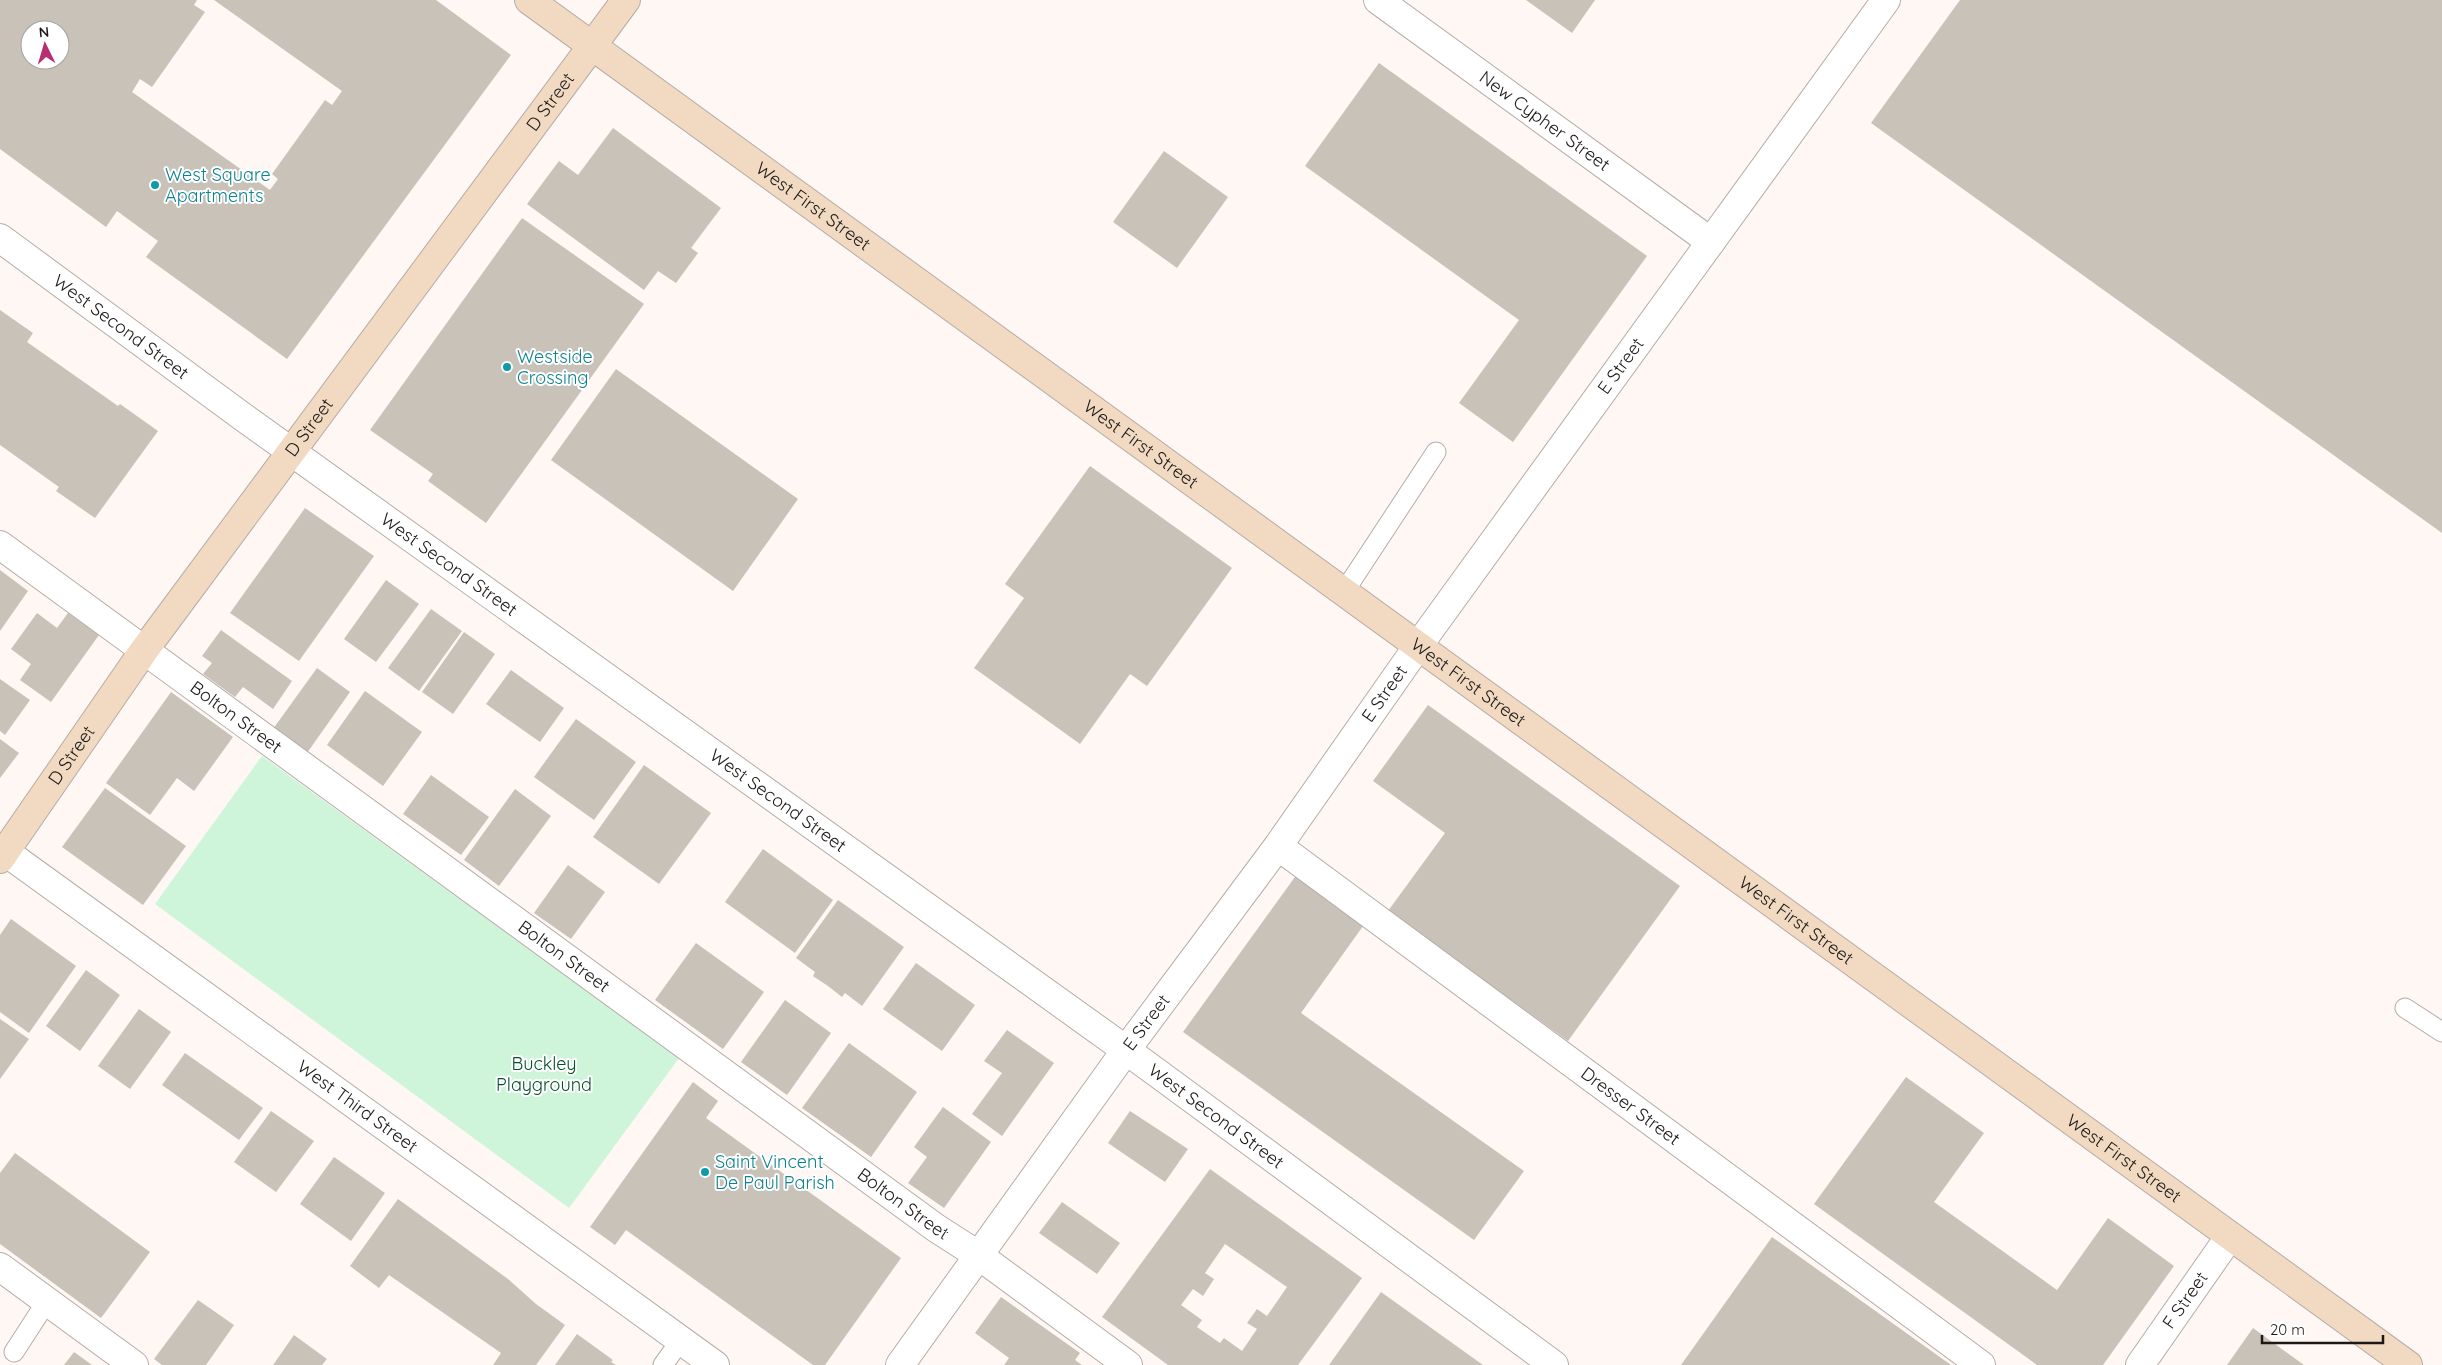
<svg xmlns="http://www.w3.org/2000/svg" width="2442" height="1365" font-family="Quicksand,sans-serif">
<rect width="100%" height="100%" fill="#fef7f3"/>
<!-- green -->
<path fill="#cef5da" d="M262 756 679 1058 569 1208 155 904Z"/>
<!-- building -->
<path fill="#c8c2b8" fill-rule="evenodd" d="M0 0H197L194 5 205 12 152 87 140 79 132 92 270 190 278 179 272 174 325 100 332 105 342 91 214 0H436L511 55 287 359 146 257 158 241 117 211 106 227 0 149ZM30 30H60V60H30Z
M1526 0H1595L1572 33Z
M1960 0H2442V533L1871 123Z
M1379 63 1647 256 1513 442 1459 403 1519 320 1305 166Z
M613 128 721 208 691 248 698 253 676 283 658 271 644 290 527 204 559 161 578 175Z
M1164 151 1228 197 1177 268 1113 222Z
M522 218 644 304 486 523 428 481 433 474 370 430Z
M0 310 33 333 27 342 118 406 120 404 158 431 95 518 56 491 59 487 0 445Z
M616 369 798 499 733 591 551 460Z
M1090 466 1232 568 1147 686 1130 674 1080 744 974 668 1024 598 1005 584Z
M305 508 374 556 299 661 230 613Z
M0 570 28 591 0 631Z
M386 580 419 604 376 662 344 639Z
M431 609 462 631 419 691 388 668Z
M37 613 57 628 68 613 99 635 51 702 20 680 31 664 11 649Z
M221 630 292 681 273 709 243 687 235 697 203 674 212 663 202 656Z
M464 632 495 654 453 714 422 692Z
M317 668 350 692 307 753 273 729Z
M511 670 564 708 540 742 486 704Z
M0 679 30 700 5 735 0 731Z
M365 691 422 732 383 786 327 745Z
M171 692 233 737 194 791 177 778 150 815 106 783Z
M1428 705 1680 886 1568 1041 1388 911 1445 833 1373 781Z
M576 719 636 762 594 820 534 777Z
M0 739 19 753 0 778Z
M644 765 711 813 659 884 593 837Z
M431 775 489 817 461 855 403 814Z
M105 788 186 846 143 905 62 847Z
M515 789 551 816 499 886 464 860Z
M763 849 833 900 795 953 725 902Z
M568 865 605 892 571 939 534 913Z
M1300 870 1368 919 1301 1013 1524 1171 1474 1240 1183 1032Z
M838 900 904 947 862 1006 845 993 842 997 828 986 813 976 815 972 796 958Z
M11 919 76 966 29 1033 0 1012V935Z
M696 943 764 992 723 1049 655 1000Z
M916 963 975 1005 942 1051 883 1009Z
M86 970 120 995 80 1051 46 1026Z
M785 1000 831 1033 787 1095 741 1062Z
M139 1009 171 1032 130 1089 98 1066Z
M0 1019 29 1039 0 1079Z
M1007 1030 1054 1063 1002 1136 972 1114 1002 1073 984 1061Z
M849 1043 917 1092 871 1157 802 1108Z
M185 1053 263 1108 239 1140 162 1085Z
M1906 1077 1984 1133 1934 1202 2057 1290 2108 1218 2174 1266 2103 1365H2037L1814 1204Z
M693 1082 718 1101 706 1118 901 1258 825 1365H813L626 1230 615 1245 590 1227Z
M943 1107 991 1142 944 1208 908 1183 927 1157 914 1147Z
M271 1111 314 1141 276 1192 234 1162Z
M1130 1111 1188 1149 1165 1182 1108 1143Z
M15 1153 150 1252 101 1318 0 1244V1173Z
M334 1157 385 1193 351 1241 300 1204Z
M1210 1169 1362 1278 1298 1365H1168L1102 1317ZM1225 1244 1287 1287 1267 1316 1257 1309 1247 1323 1257 1329 1242 1351 1224 1338 1220 1343 1197 1327 1202 1320 1181 1305 1193 1289 1203 1296 1214 1279 1205 1273Z
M398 1199 508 1279 536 1304 565 1325 536 1365H493L501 1353 389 1275 379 1288 350 1266Z
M1062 1202 1120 1243 1097 1274 1039 1233Z
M1772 1237 1951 1365H1681Z
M1381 1292 1483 1365H1329Z
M1001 1297 1080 1353 1075 1360 1082 1365H1004L1009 1358 975 1333Z
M198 1300 234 1325 206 1365H162L154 1359Z
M2253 1328 2304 1365H2227Z
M577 1334 613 1360 611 1362 616 1365H555Z
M294 1335 327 1359 322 1365H273Z
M74 1352 92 1365H64Z"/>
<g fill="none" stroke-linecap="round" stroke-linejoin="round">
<defs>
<path id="service" d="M1344 592 1436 452
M2405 1008 2442 1032
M14 1352 47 1301
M663 1365 681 1340"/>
<g id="minor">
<path id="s1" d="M0 238 243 417 1126 1050 1554 1365"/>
<path id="s2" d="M0 545 936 1228 978 1255 1128 1365"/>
<path id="s3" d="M1278 846 1981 1365"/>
<path id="s4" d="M0 848 715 1365"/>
<path d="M0 1267 134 1365"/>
<path id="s5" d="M2140 1365 2230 1236"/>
</g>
<g id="tertiary">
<path id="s6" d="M1378 0 1711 242"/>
<path id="s7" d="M900 1365 1126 1050 1278 846 1418 646 1886 0"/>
</g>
<g id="secondary">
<path id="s8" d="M529 0 2408 1365"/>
<path id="s9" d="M0 859 145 649 626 0"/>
</g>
</defs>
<!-- service casing -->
<use href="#service" stroke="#b7aca6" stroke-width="21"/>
<!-- minor casing -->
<use href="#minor" stroke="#b7aca6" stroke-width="30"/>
<!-- tertiary casing -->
<use href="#tertiary" stroke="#b7aca6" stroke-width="30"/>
<!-- secondary casing -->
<use href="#secondary" stroke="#b7aca6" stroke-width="30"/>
<!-- service -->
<use href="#service" stroke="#fff" stroke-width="19"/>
<!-- minor -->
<use href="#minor" stroke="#fff" stroke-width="28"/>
<!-- tertiary -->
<use href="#tertiary" stroke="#fff" stroke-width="28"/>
<!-- secondary -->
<use href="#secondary" stroke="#f1dac1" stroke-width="28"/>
</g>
<!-- markers -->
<g fill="#0f9aa8" stroke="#fff" stroke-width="2">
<circle cx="155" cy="185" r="5"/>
<circle cx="507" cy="367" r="5"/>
<circle cx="705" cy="1172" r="5"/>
</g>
<g text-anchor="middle" stroke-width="4" stroke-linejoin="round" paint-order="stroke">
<!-- street labels -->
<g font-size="18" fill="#1c1816" stroke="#fff">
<text dy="6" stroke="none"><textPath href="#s9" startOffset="936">D Street</textPath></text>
<text dy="6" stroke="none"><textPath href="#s6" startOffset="206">New Cypher Street</textPath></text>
<text dy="6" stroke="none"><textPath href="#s8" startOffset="351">West First Street</textPath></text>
<text dy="6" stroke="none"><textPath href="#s1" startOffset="150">West Second Street</textPath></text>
<text dy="6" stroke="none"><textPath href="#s7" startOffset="1232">E Street</textPath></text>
<text dy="6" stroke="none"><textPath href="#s9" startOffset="531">D Street</textPath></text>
<text dy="6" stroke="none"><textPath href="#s8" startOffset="756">West First Street</textPath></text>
<text dy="6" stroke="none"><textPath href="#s1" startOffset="555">West Second Street</textPath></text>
<text dy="6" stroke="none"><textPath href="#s8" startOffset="1161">West First Street</textPath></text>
<text dy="6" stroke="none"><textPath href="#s7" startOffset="828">E Street</textPath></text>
<text dy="6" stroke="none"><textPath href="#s2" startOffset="292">Bolton Street</textPath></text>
<text dy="6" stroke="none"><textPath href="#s9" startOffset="126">D Street</textPath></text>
<text dy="6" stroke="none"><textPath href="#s1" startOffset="960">West Second Street</textPath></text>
<text dy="6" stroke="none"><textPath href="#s8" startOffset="1566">West First Street</textPath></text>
<text dy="6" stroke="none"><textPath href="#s2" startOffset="698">Bolton Street</textPath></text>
<text dy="6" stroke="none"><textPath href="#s7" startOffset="422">E Street</textPath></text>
<text dy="6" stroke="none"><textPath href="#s4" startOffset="441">West Third Street</textPath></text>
<text dy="6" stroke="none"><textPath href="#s3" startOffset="438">Dresser Street</textPath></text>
<text dy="6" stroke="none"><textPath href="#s1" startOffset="1500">West Second Street</textPath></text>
<text dy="6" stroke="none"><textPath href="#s8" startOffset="1971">West First Street</textPath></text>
<text dy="6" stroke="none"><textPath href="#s2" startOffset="1118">Bolton Street</textPath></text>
<text dy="6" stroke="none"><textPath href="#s5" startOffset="79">F Street</textPath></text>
</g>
<!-- culture labels -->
<g font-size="18" fill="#0d838f" stroke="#fff" text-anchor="start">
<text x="165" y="181">West Square<tspan x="165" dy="21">Apartments</tspan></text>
<text x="517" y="363">Westside<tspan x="517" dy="21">Crossing</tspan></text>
<text x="715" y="1168">Saint Vincent<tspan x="715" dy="21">De Paul Parish</tspan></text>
</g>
<!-- park labels -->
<g font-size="18" fill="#074e2c" stroke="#fff">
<text x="544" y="1070">Buckley<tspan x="544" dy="21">Playground</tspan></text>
</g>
</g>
<!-- north arrow -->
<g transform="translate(45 45) rotate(355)"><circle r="24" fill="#ffffff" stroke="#a4a3a2"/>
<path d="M0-4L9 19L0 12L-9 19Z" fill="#b52f72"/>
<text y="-8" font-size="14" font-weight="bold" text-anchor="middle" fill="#1c1816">N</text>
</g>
<!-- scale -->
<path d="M2262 1335v8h121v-8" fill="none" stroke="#1c1816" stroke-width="2.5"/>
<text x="2270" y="1335" font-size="15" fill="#1c1816" stroke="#ffffff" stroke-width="4" paint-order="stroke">20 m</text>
</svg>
